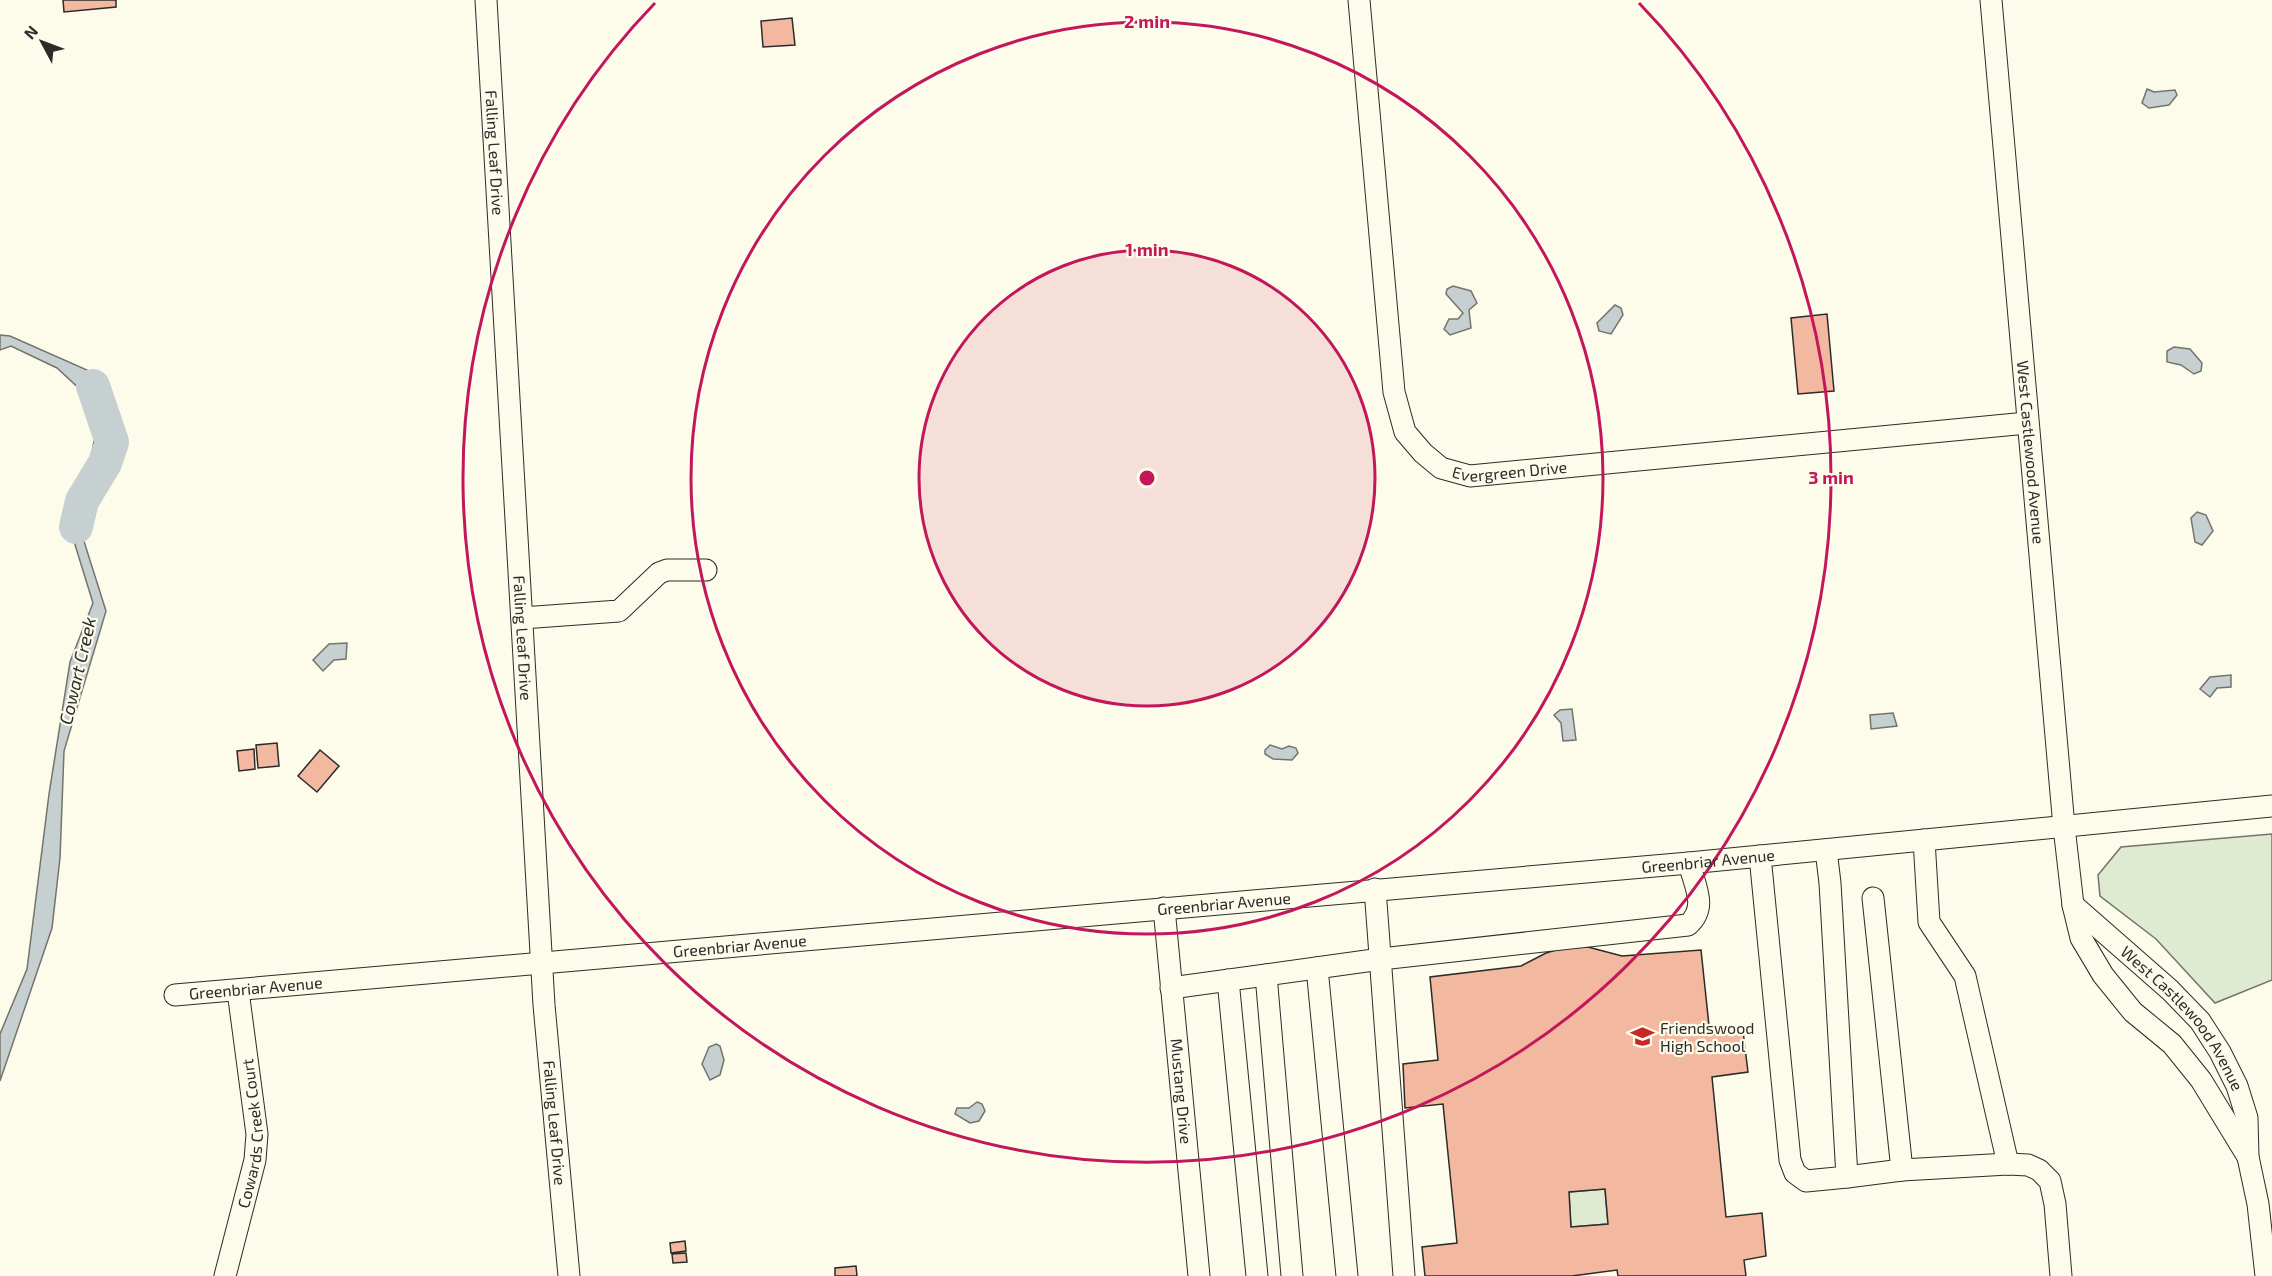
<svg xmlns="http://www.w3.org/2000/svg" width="2272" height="1276" font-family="'Exo 2',sans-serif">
<rect width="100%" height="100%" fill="#fdfbea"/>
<!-- green -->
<path fill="#deebd1" stroke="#74746e" stroke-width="1.5" d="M2272 834V980L2215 1003 2156 939 2100 896 2098 875 2121 847Z
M1605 1189 1608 1224 1571 1227 1569 1192Z"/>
<!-- water -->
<path fill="#c7d0d0" stroke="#74746e" stroke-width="1.5" d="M2147 89 2154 92 2175 90 2177 95 2169 105 2149 108 2142 103Z
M1453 286 1471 291 1477 303 1469 310 1471 328 1450 335 1444 329 1449 319H1458L1463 313 1446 294 1447 289Z
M1615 305 1621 308 1623 315 1611 334 1599 331 1597 323Z
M0 335 10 336 87 370 105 396 109 429 92 482 82 535 106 611 64 751 60 858 52 928 0 1081V1034L27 969 49 794 70 662 93 603 68 522 89 469 100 408 57 368 11 346 0 350Z
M2174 347 2190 349 2202 363 2201 371 2194 374 2181 365 2167 362V351Z
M2197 512 2206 515 2213 531 2202 545 2195 542 2191 518Z
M347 643 346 659 334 660 323 671 313 660 329 644Z
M2231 675V687L2217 688 2210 697 2200 689 2210 677Z
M1572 709 1576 740 1563 741 1561 723 1554 715 1560 710Z
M1893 713 1897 726 1871 729 1870 715Z
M1270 745 1282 749 1289 746 1296 748 1298 753 1292 760 1273 759 1265 754V750Z
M716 1044 720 1046 724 1060 720 1075 710 1080 702 1064 709 1047Z
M977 1102 982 1104 985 1111 979 1121 970 1123 955 1114 957 1108H969Z"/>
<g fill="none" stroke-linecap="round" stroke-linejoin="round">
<!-- river -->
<path stroke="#c7d0d0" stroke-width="34" d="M76 527 82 501 105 463 112 442 93 386"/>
</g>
<!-- building -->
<path fill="#f2b8a0" stroke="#2b2b2b" stroke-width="1.5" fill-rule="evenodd" d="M63 0H116V7L64 12Z
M792 18 795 45 763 47 761 21Z
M1827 314 1834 391 1798 394 1791 318Z
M277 743 279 766 258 768 256 745Z
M254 749 255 769 239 771 237 751Z
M320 750 339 766 317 792 298 776Z
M1569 946 1588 947 1622 956 1701 950 1710 1035 1743 1031 1748 1072 1712 1077 1726 1217 1762 1213 1766 1256 1744 1260 1746 1276H1618L1617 1270 1572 1276H1425L1422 1247 1457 1243 1443 1104 1405 1108 1403 1064 1438 1060 1430 977 1521 966 1546 953ZM1605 1189 1608 1224 1571 1227 1569 1192Z
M685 1241 686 1251 671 1253 670 1243Z
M686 1253 687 1262 673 1263 672 1254Z
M856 1266 857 1276H835V1268Z"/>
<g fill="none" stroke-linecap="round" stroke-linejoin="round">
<defs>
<g id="minor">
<path id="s1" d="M486 0 544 1005 569 1276"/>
<path id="s2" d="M1359 0 1394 392 1405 432 1423 453 1441 468 1470 476 2027 423"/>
<path id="s3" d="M1991 0 2064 827 2073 905 2081 938 2103 975 2133 1012 2172 1044 2201 1080 2248 1157"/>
<path d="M522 618 619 611 659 573 667 570H706"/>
<path d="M1924 840 1929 922 1965 976 2008 1164"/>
<path d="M1760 856 1790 1160 1795 1173 1806 1181 1847 1177 1830 883 1826 850"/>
<path d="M1375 889 1404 1276"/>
<path d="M1873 898 1902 1170"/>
<path id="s4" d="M2073 905 2170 990 2200 1021 2220 1052 2237 1086 2247 1118 2248 1157 2258 1204 2266 1276"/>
<path id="s5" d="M1164 908 1199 1276"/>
<path d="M1317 968 1347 1276"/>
<path d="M1266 975 1292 1276"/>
<path d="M1228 980 1257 1276"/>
<path d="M1171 988 1381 959 1688 925C1708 907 1695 887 1689 863"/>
<path id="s6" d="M175 995 1689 863 2272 806"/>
<path d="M1847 1177 1902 1170 2008 1164 2028 1165 2039 1170 2050 1181 2055 1204 2061 1276"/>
<path id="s7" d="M225 1276 255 1160 257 1134 238 991"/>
</g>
</defs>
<!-- minor casing -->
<use href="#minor" stroke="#2b2b2b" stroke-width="23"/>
<!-- minor -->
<use href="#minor" stroke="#fdfbea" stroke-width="21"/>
</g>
<!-- distance rings -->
<circle cx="1147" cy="478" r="228" fill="#c2185b" fill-opacity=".12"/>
<g fill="none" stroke="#c2185b" stroke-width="3">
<circle cx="1147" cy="478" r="228"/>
<circle cx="1147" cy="478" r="456"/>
<path d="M1639 3A684 684 0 1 1 655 3"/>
</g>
<!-- icons -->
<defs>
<symbol id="school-bare" viewBox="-9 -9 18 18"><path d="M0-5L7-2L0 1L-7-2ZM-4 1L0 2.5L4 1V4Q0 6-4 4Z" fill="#c62828" stroke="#fdfbea" stroke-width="2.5" paint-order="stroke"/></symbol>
</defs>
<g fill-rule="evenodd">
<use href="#school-bare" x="1626" y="1020" width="33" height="33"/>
</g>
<g text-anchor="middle" stroke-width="4.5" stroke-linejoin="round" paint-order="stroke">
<!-- street labels -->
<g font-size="16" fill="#2b2b2b" stroke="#fdfbea">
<text dy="6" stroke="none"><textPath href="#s1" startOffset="153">Falling Leaf Drive</textPath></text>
<text dy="6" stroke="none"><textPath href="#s3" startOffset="454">West Castlewood Avenue</textPath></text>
<text dy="6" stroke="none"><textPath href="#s2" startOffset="556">Evergreen Drive</textPath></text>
<text dy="6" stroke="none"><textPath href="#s1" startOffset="639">Falling Leaf Drive</textPath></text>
<text dy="6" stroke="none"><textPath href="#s6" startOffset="1539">Greenbriar Avenue</textPath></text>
<text dy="6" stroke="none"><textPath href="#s6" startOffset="1053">Greenbriar Avenue</textPath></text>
<text dy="6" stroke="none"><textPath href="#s6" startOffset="567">Greenbriar Avenue</textPath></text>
<text dy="6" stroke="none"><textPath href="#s6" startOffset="81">Greenbriar Avenue</textPath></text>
<text dy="6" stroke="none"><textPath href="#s4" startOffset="159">West Castlewood Avenue</textPath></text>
<text dy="6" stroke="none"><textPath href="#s5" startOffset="184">Mustang Drive</textPath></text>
<text dy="6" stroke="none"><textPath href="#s1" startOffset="1125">Falling Leaf Drive</textPath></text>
<text dy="6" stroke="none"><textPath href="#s7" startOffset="146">Cowards Creek Court</textPath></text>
</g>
<!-- poi labels -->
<g font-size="16" fill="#2b2b2b" stroke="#fdfbea" text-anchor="start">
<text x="1660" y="1034">Friendswood<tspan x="1660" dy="18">High School</tspan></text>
</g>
<!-- water labels -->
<g font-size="18" font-style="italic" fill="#2b2b2b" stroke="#fdfbea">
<text transform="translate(78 671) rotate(-77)" y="6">Cowart Creek</text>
</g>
</g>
<circle cx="1147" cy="478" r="9" fill="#c2185b" stroke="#fdfbea" stroke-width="3"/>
<g font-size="18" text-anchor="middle" font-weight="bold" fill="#c2185b" stroke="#fdfbea" stroke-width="4.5" stroke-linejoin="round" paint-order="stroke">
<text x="1147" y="28">2 min</text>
<text x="1147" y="256">1 min</text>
<text x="1831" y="484">3 min</text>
</g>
<!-- north arrow -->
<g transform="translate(42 42) rotate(311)" stroke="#fdfbea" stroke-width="4.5" paint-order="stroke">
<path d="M0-4.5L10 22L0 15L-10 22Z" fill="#2b2b2b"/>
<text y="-9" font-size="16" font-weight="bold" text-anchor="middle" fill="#2b2b2b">N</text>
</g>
</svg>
